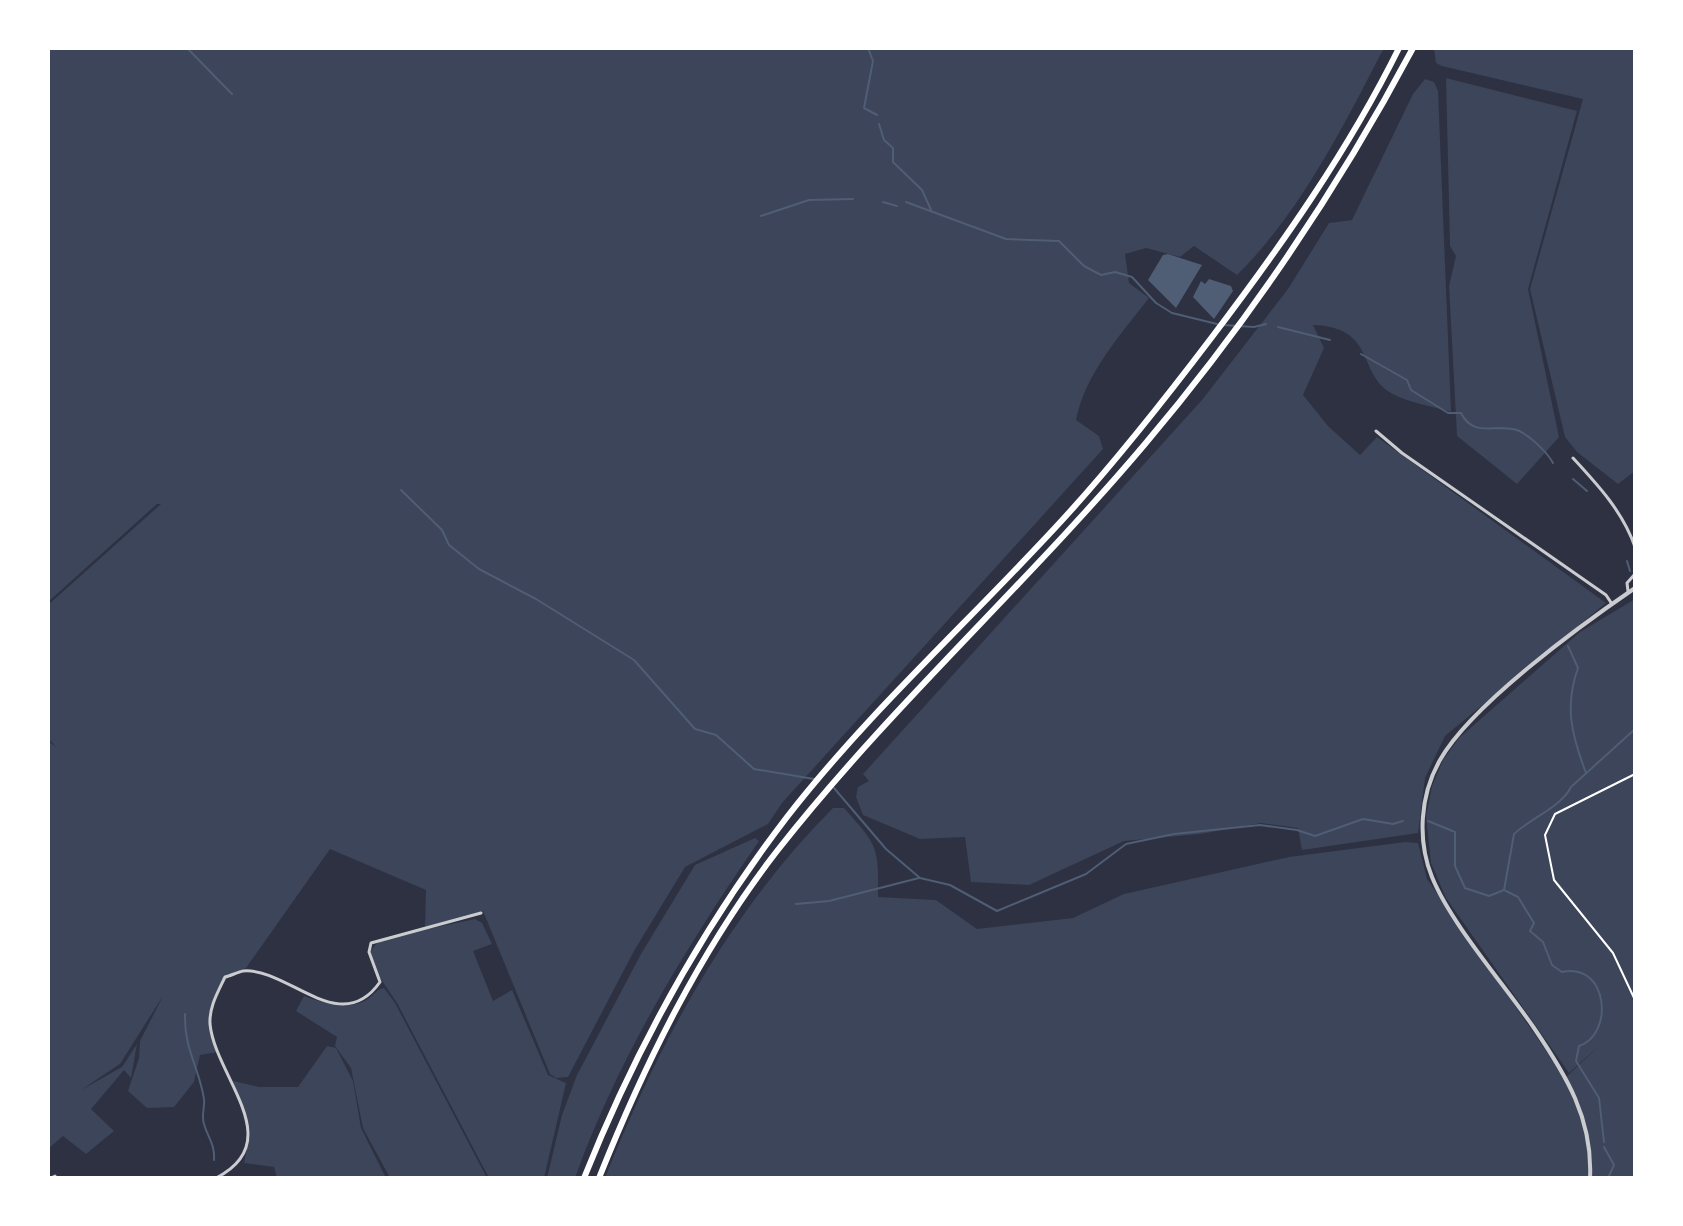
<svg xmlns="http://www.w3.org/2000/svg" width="1683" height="1226" font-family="'Noto Sans',sans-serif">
<rect width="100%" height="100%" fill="#2d3142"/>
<!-- green -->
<path fill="#3c4559" d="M48 48H1384C1343 127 1300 213 1237 275L1194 246 1180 257 1146 248 1125 254 1129 283 1149 298C1121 334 1085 374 1076 420L1099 436 1103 449 782 803 768 824 685 867 634 951 568 1077 556 1078 550 1074 483 911 425 927 426 890 330 849 246 968 224 976C210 1004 204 1023 218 1052L200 1055 194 1082 174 1107 147 1108 128 1091 139 1058 140 1041 163 996 120 1064 81 1090 122 1067 137 1044 131 1078 124 1070 91 1109 114 1131 86 1154 63 1136 48 1149V741L56 747 48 738V605L161 504H157L48 602Z
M1434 48H1635V471L1618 484 1577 452 1565 437 1530 289 1583 99 1442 66 1436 63Z
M1446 78 1577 111 1528 289 1559 437 1517 484 1457 436 1449 286 1456 256 1450 246Z
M1425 79 1434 82 1438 91 1451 412C1432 406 1408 403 1391 393 1357 373 1376 327 1313 325L1324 348 1303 395 1328 426 1360 455 1377 437 1606 603 1445 736 1425 778 1418 833 1302 850 1298 828 1261 823 1200 834 1124 841 1029 885 971 882 965 837 920 839 863 815 856 797 858 787 869 781 863 774 1202 400 1288 289 1329 223 1352 220 1413 94Z
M1635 599V1178H605C658 1044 730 911 833 808H844C877 845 879 846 878 897L936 900 977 929 1073 918 1124 894 1289 857 1405 842 1418 843 1427 879 1565 1078 1601 1044 1569 1073 1446 898 1431 863 1426 816 1432 786 1443 760 1459 738 1580 632Z
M755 838 759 841C687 945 618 1058 575 1178H547L562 1115 577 1075 641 954 695 865Z
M475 919 482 923 492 944 473 951 493 1001 512 990 548 1075 566 1083 544 1178H489L397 1003 376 972 370 952 380 939Z
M384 988 395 1003 487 1178H390L363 1128 351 1068 335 1046 337 1037 296 1011 304 996C322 1003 350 1011 368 999 375 994 376 990 384 988Z
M327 1046 336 1048 353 1081 361 1128 386 1178H277L274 1167 244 1163 250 1133 233 1081 259 1087H298Z"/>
<!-- water -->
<path fill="#4f5d75" d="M1168 254 1202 265 1176 308 1148 280 1163 255Z
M1209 279 1231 286 1233 291 1214 319 1193 297 1201 281 1205 284Z"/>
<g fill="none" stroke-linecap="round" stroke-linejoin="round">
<!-- stream -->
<path stroke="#4f5d75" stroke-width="2" d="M187 48 232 94
M868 48 873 61 864 108 877 115
M879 124 884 140 893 148V162L922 190 932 212
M883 202 897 206
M906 202 1006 239 1059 241 1084 266 1101 275 1115 272 1132 277 1156 303 1172 313 1217 324
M761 216 809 200 853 199
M1223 325 1254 327 1266 324
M1278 327 1330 340
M1361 354 1407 380 1411 390 1448 413H1461C1473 437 1493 425 1513 429 1526 431 1547 452 1553 463
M1573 479 1587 491
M401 490 442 530 449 545 479 569 536 599 634 660 695 729 716 735 754 769 814 779
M1627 561 1630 571
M1568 646 1578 668C1564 707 1572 736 1586 773
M834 788 886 849 920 878 950 885 997 911 1086 874 1126 844 1174 834 1260 825 1297 830 1315 836 1363 819 1393 824 1403 821
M1428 821 1455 832V866L1465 888 1489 896 1504 890
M796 904 829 901 919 878
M185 1014C184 1050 199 1067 204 1099 205 1107 201 1117 204 1124 208 1138 215 1144 214 1160
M1604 1142 1599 1098 1576 1061 1579 1046C1614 1035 1609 962 1562 972L1552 965 1543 942 1530 931 1534 923 1518 897 1504 890 1514 834C1531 818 1561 807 1571 787L1635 729
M1604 1147 1614 1165 1608 1178"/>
<!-- path -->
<path stroke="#fff" stroke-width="2" d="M1635 774 1555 814 1545 835 1554 880 1613 953 1635 1000"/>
<!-- minor -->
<path stroke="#caccd0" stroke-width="3" d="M1376 431 1402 453 1606 595 1612 604
M1573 458C1598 485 1623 512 1635 547
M1628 591 1627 583 1635 574
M51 1178 55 1176
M216 1178C289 1141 215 1077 210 1024 209 1007 218 992 225 977 230 976 238 972 243 971 288 967 340 1039 380 982L369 952 371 943 481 913"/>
<!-- tertiary -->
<path stroke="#caccd0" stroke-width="4" d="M1590 1178C1593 1119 1566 1075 1534 1028 1504 984 1451 924 1432 877 1417 840 1420 795 1440 760 1471 705 1581 625 1635 588"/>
<!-- motorway -->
<path stroke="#fff" stroke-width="6" d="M584 1178C636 1048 702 928 787 817 870 710 974 617 1065 517 1117 460 1165 399 1212 337 1281 246 1348 151 1399 48
M599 1178C645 1063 701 949 777 851 890 707 1027 584 1145 444 1248 322 1338 189 1413 48"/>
</g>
<!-- border -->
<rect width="1683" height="1226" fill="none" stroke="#ffffff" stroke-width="100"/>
</svg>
